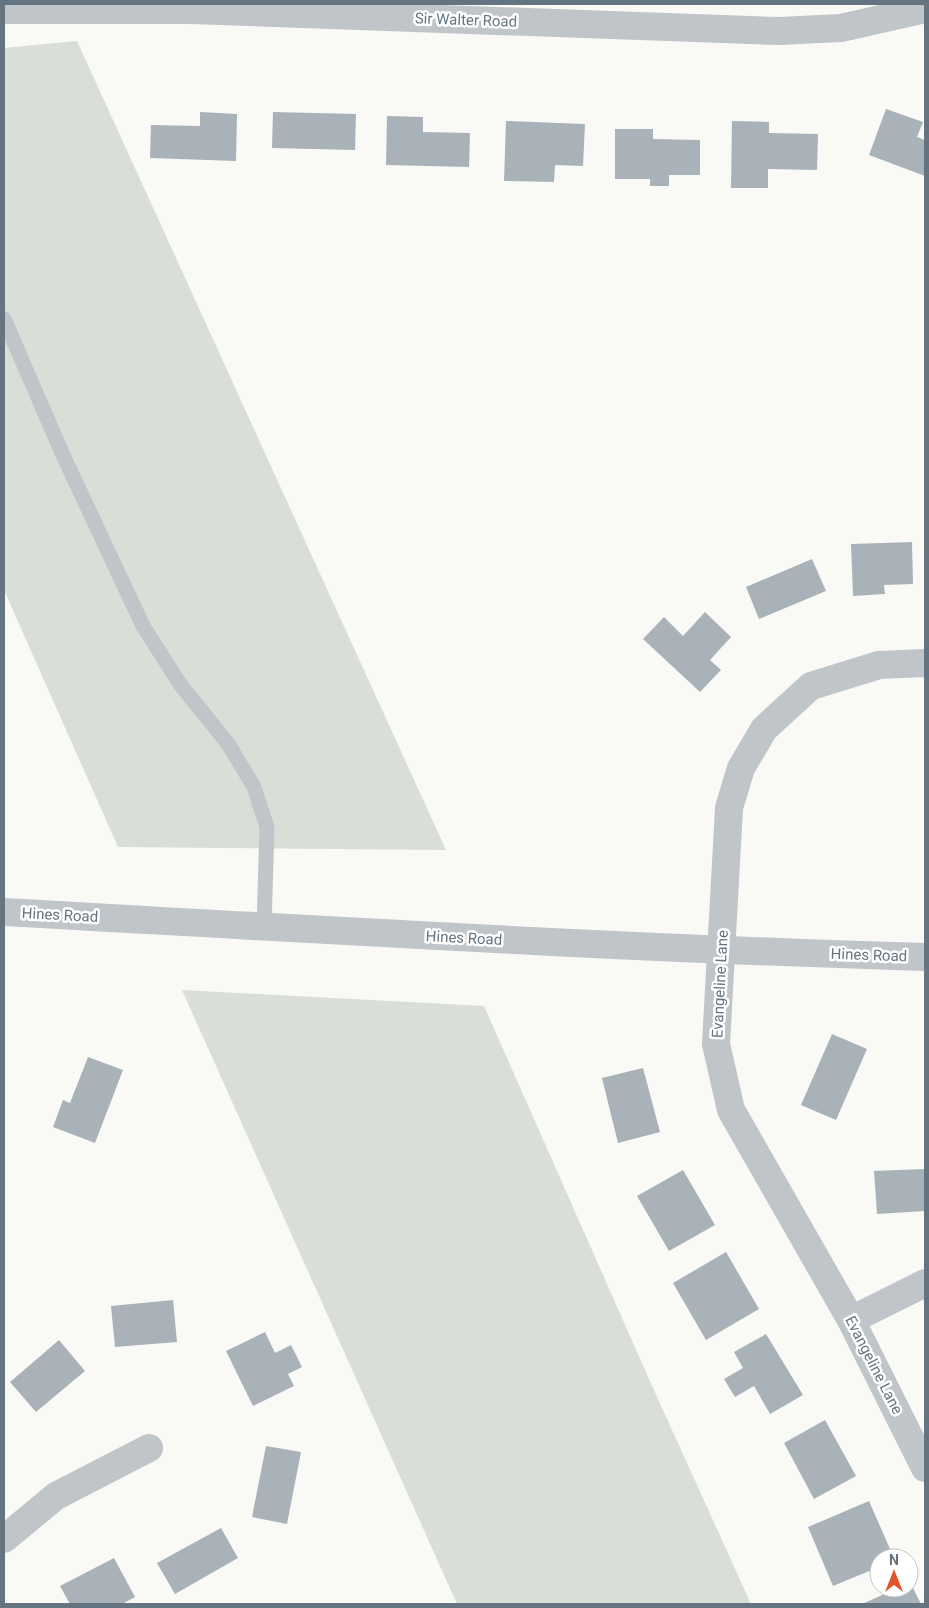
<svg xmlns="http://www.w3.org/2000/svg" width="929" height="1608" font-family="Roboto,sans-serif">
<rect width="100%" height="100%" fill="#f9f9f6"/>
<!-- green -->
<path fill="#d9ded6" d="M77 41 446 850 118 847 4 590V48Z
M182 990 484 1006 653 1388 751 1604H457Z"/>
<!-- building -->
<path fill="#a9b2b8" d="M886 109 923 122 917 137 925 140V176L869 155Z
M200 112 237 114 236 161 150 158 151 125 200 126Z
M273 112 356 114 355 150 272 148Z
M387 116 423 117V132L470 133 469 167 386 165Z
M506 121 585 124 583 166 555 165 554 182 504 181Z
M732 121 769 122V133L818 134 817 170 768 169V188H731Z
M615 129H653V139L700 140V175H669V186H650V179H615Z
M912 542 913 584 884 585 885 594 853 596 851 544Z
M812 559 826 591 759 619 746 587Z
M705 612 731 637 710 660 721 670 700 692 643 639 664 617 683 636Z
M832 1034 867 1049 836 1120 801 1105Z
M88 1057 123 1070 95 1143 53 1127 63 1100 70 1103Z
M643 1068 660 1132 618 1143 602 1078Z
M925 1169V1211L877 1214 874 1171Z
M683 1170 715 1225 669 1251 637 1196Z
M726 1252 759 1309 706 1340 673 1283Z
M173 1300 177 1342 115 1347 111 1306Z
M265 1332 275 1353 291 1345 302 1367 288 1374 294 1386 253 1406 226 1351Z
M766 1334 803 1395 770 1414 754 1386 735 1397 724 1379 743 1368 734 1352Z
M59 1340 85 1371 36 1412 10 1382Z
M825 1420 856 1476 814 1499 784 1443Z
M266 1446 301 1452 287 1524 252 1517Z
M869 1501 894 1558H879V1567L833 1586 808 1527Z
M221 1528 238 1558 175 1594 157 1563Z
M114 1558 135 1597 122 1604H70L60 1586Z
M910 1582 921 1604H862L898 1588H909Z"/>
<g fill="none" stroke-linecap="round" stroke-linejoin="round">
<!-- service -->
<path stroke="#c0c5c9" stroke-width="15" d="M4 319 63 455 143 626 180 684 229 745 254 787 267 827 264 927"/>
<!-- minor -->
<path stroke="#c0c5c9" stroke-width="28" d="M4 10H191L779 31 841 28 925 9
M925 663 879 665 811 686 764 729 741 768 729 808 716 1044 731 1110 851 1320 925 1468
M851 1320 925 1283
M4 1539 56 1496 149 1448"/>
<!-- tertiary -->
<path stroke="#c0c5c9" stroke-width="28" d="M4 912C311 929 618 948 925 957"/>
</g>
<g text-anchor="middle" stroke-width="5" stroke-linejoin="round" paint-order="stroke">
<!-- street labels -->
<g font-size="15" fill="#647581" stroke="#fff">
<text transform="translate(466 20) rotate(2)" y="5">Sir Walter Road</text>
<text transform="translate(60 915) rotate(3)" y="5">Hines Road</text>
<text transform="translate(464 938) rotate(3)" y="5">Hines Road</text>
<text transform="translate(869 955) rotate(2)" y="5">Hines Road</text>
<text transform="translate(720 984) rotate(-87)" y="5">Evangeline Lane</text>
<text transform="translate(874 1365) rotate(63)" y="5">Evangeline Lane</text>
</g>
</g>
<!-- border -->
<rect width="929" height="1608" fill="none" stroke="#647581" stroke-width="10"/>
<!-- north arrow -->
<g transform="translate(894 1573)"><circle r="24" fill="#ffffff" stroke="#c1c8cd"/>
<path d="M0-4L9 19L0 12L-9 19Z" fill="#e2562d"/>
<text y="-8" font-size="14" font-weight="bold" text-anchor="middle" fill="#647581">N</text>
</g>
</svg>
